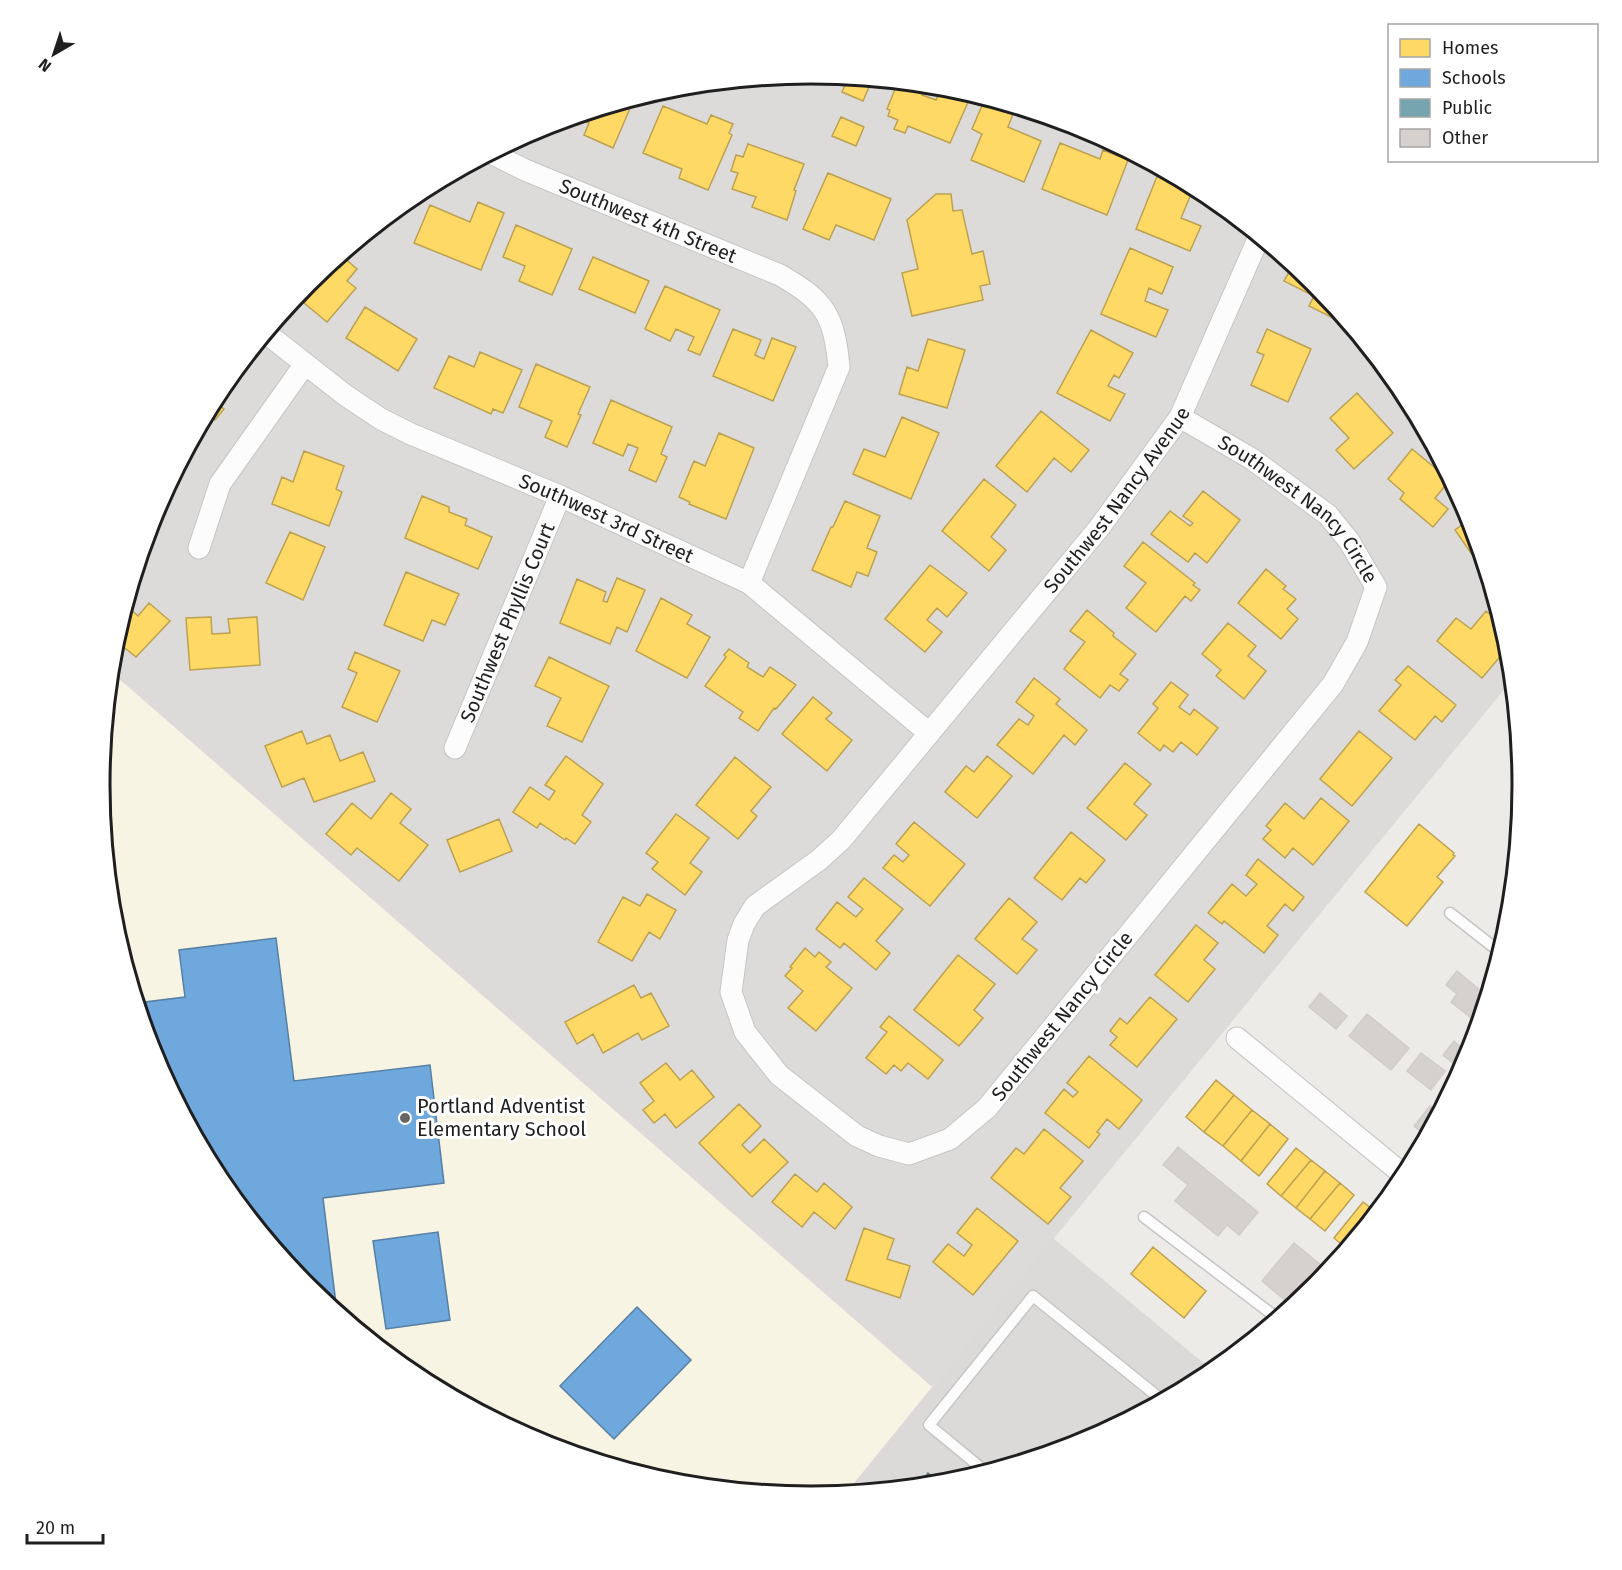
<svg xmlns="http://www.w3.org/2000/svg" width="1622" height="1570" font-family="'Fira Sans',sans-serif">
<rect width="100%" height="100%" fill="#edebe8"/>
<!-- residential -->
<path fill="#dcdbd9" d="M811 74 950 87 1084 128 1207 194 1314 282 1403 390 1468 513 1509 647 1512 680 932 1387 111 672 113 646 154 512 220 389 308 282 416 193 539 128 673 87Z"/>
<!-- education -->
<path fill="#f7f4e3" d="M111 672 932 1387 846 1493 811 1496 672 1483 538 1442 415 1376 308 1288 219 1180 154 1057 113 923 100 785Z"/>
<!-- religious -->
<path fill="#dbdad9" d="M1053 1238 1213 1371 1206 1377 1083 1442 949 1483 846 1493Z"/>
<!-- homes -->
<path fill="#ffd966" stroke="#bca151" stroke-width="1.5" d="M836 76 872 80 863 101 842 92 847 81Z
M898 82 926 85 922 95 936 100 941 89 969 100 950 143 908 126 905 133 894 129 898 120 888 116 890 110 887 109Z
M634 99 613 148 584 135 589 123 581 119 578 125 565 120Z
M984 101 1013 114 1008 127 1041 141 1024 182 971 160 982 134 972 129Z
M663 106 707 124 711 115 733 124 729 133 732 135 708 190 679 178 682 169 643 153Z
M841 117 864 127 856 146 832 136Z
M1060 143 1100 159 1103 150 1128 160 1107 215 1042 189Z
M748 144 804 164 794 190 796 191 787 220 752 207 756 197 732 189 738 173 731 171 736 155 743 157Z
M1160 169 1194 187 1181 218 1201 226 1190 251 1136 229Z
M828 173 891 199 874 240 836 225 829 240 803 229Z
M936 194H951L953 211 962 210 972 254 983 251 990 284 980 286 983 300 912 316 902 273 918 269 907 220Z
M478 202 504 213 481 270 414 243 430 205 470 222Z
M516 225 572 249 552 295 519 281 525 266 503 257Z
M1130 248 1173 267 1162 294 1149 288 1145 301 1168 310 1156 337 1101 314Z
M341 255 357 269 347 281 356 288 327 322 304 303 320 284 317 281 310 289 305 285Z
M593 257 649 281 635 313 579 289Z
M1293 265 1314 282 1340 314 1337 320 1309 306 1314 296 1284 281Z
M665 286 720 310 700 355 688 350 694 337 676 329 670 341 645 329Z
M365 307 417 339 398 371 346 338Z
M733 329 761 340 755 355 764 359 772 338 796 347 773 401 713 376Z
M1267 329 1311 349 1288 402 1251 385 1264 355 1257 352Z
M1091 330 1133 353 1119 378 1114 375 1108 386 1125 394 1110 421 1057 393Z
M928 339 965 350 947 408 899 394 907 367 918 371Z
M480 352 522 370 503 413 493 409 491 414 434 388 449 356 474 367Z
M536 364 590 387 578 414 581 415 567 447 545 437 552 421 519 407Z
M1357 393 1393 433 1354 469 1336 450 1349 438 1330 418Z
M611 400 672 427 661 454 667 457 656 482 629 470 638 448 628 444 623 456 593 443Z
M213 401 224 409 215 420 207 414Z
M1041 411 1089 450 1071 472 1054 458 1027 492 996 466Z
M902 417 939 433 911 499 853 474 864 449 885 457Z
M719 433 754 448 726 519 689 504 690 502 679 497 694 461 705 466Z
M1412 449 1450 480 1435 498 1448 509 1433 527 1400 499 1404 493 1388 479Z
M304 451 344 466 336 489 342 492 329 526 272 504 282 477 293 482Z
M984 479 1016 505 991 537 1006 550 989 571 942 531Z
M1203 491 1240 520 1207 563 1195 553 1188 562 1151 534 1170 511 1190 526 1193 523 1183 516Z
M422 496 449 507V512L467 519 465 525 492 537 478 569 405 538Z
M845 501 880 516 868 545 867 548 877 552 868 576 857 572 851 587 812 570 831 527H833Z
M1470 519 1481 555 1475 559 1455 530Z
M290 532 325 547 303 600 266 583Z
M1143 542 1195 583 1193 585 1200 590 1191 601 1185 596 1156 632 1126 608 1146 583 1124 566Z
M930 565 967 593 947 617 937 608 927 620 942 632 925 652 885 619Z
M1266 569 1286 586 1283 589 1296 599 1287 609 1298 619 1281 639 1238 603Z
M406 572 459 594 445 625 432 620 423 641 384 625Z
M617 578 645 590 627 632 617 627 610 644 560 623 577 579 606 592 603 601 607 602Z
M130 592 135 597 127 606 138 616 149 603 170 621 136 657 115 640Z
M661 598 692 615 687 624 710 637 687 678 636 651Z
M1087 610 1114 633 1113 636 1136 654 1120 674 1128 680 1119 691 1110 685 1100 698 1064 669 1085 642 1070 631Z
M1486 611 1502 624 1509 646 1482 678 1437 641 1456 618 1471 629Z
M211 617 212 634 230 633 228 619 257 617 260 665 190 670 186 618Z
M1228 623 1256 646 1248 656 1266 671 1244 699 1216 676 1221 670 1202 654Z
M729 649 749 663 747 667 763 677 770 667 796 685 776 709 774 708 758 731 739 718 743 712 705 686 726 657 724 655Z
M355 652 400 671 377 722 342 707 357 673 348 669Z
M549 657 609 686 582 742 547 726 561 698 535 686Z
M1408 666 1456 705 1442 722 1435 716 1415 740 1379 711 1401 685 1395 680Z
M1034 678 1060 699 1056 704 1087 730 1075 745 1064 735 1033 774 997 745 1019 719 1028 725 1034 716 1016 702Z
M1171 682 1188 695 1179 707 1190 715 1194 709 1218 728 1197 755 1181 742 1173 752 1164 745 1160 751 1138 733 1158 708 1153 704Z
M813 697 832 713 826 719 852 740 827 771 782 734Z
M302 731 307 744 330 735 340 761 363 752 375 781 314 802 304 778 282 787 265 746Z
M1359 731 1392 758 1352 806 1320 779Z
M566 756 603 784 582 815 591 822 575 844 566 838 565 840 540 823 537 828 513 812 530 787 549 800 555 791 545 785Z
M987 756 1012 776 977 818 945 792 966 766 974 772Z
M735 757 771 787 751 811 757 816 738 839 696 805Z
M1125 763 1151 784 1134 804 1147 815 1126 840 1087 808Z
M391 793 411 809 400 823 428 845 399 881 357 848 351 855 326 834 352 803 371 819Z
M1321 798 1349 821 1313 865 1293 848 1285 858 1263 839 1271 830 1266 826 1285 803 1304 819Z
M676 814 709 838 690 863 702 872 685 895 652 869 658 862 646 853Z
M499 819 512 851 460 872 447 840Z
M914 822 965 864 930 906 883 868 894 855 903 862 909 855 896 844Z
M1419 824 1454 853 1453 855 1455 856 1437 877 1443 882 1407 926 1365 892Z
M1071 832 1105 860 1086 883 1080 878 1062 900 1034 878Z
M1258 859 1304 897 1293 911 1285 904 1267 926 1278 935 1264 953 1224 921 1222 924 1208 913 1232 884 1246 896 1257 884 1246 875Z
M864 878 903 909 876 941 890 953 876 970 844 943 840 948 816 929 837 902 856 917 863 909 848 897Z
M647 894 676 910 660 939 649 932 632 961 598 942 623 897 640 906Z
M1009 898 1037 922 1022 939 1037 950 1017 974 975 939Z
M1196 925 1218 943 1204 960 1215 969 1188 1002 1155 975Z
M805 948 815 957 819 952 831 962 826 967 852 988 816 1031 788 1008 803 991 785 976 792 968 790 967Z
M958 955 995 984 974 1010 983 1018 959 1046 914 1010Z
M634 985 641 998 651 993 669 1026 642 1040 638 1033 603 1053 593 1034 577 1044 565 1022Z
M1150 997 1177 1019 1137 1067 1110 1045 1117 1037 1110 1031 1120 1018 1127 1024Z
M889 1016 943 1060 928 1079 908 1063 901 1071 894 1065 886 1074 866 1058 887 1032 880 1027Z
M1089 1056 1142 1100 1119 1129 1107 1119 1097 1132 1100 1134 1089 1148 1045 1113 1064 1089 1073 1097 1078 1092 1067 1083Z
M666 1063 680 1080 692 1070 714 1097 676 1128 665 1114 654 1123 643 1110 654 1101 640 1083Z
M1216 1080 1234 1095 1204 1132 1186 1117Z
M1234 1095 1252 1110 1223 1146 1204 1132Z
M739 1104 761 1126 742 1145 750 1153 764 1139 788 1162 752 1197 699 1143Z
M1252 1110 1270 1124 1241 1161 1223 1146Z
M1270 1124 1288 1139 1259 1176 1241 1161Z
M1044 1129 1083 1161 1060 1188 1071 1197 1048 1224 991 1178 1016 1148 1024 1154Z
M1296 1148 1311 1160 1281 1196 1267 1184Z
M1311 1160 1325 1171 1296 1208 1281 1196Z
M1325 1171 1340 1183 1310 1219 1296 1208Z
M795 1174 817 1192 824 1183 852 1207 835 1229 814 1212 802 1227 772 1202Z
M1340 1183 1354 1195 1325 1231 1310 1219Z
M1363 1202 1376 1212 1347 1249 1334 1238Z
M977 1208 1018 1241 973 1295 933 1262 948 1244 964 1256 972 1245 957 1233Z
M864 1228 894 1239 887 1259 910 1266 900 1298 846 1280Z
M1153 1247 1206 1291 1184 1318 1131 1274Z"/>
<!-- schools -->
<path fill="#6fa8dc" stroke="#577fa3" stroke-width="1.5" d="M276 938 294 1081 430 1065 444 1183 323 1198 337 1312 308 1288 219 1180 154 1057 137 1003 185 997 179 950Z
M438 1232 450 1320 386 1329 373 1241Z
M637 1307 691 1360 614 1439 560 1386Z"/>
<!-- public -->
<path fill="#76a5af" stroke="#5c7d84" stroke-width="1.5" d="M928 1473 941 1484 918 1486Z"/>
<!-- building -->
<path fill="#d4d1cf" stroke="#d0ccc9" stroke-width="1.5" d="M1457 971 1487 996 1482 1013 1475 1021 1451 1002 1457 994 1446 985Z
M1320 993 1347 1016 1336 1029 1309 1007Z
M1367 1014 1409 1048 1391 1070 1349 1036Z
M1469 1040 1473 1043 1462 1070 1443 1055 1454 1041 1462 1048Z
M1421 1053 1445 1071 1431 1090 1407 1071Z
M1442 1097 1446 1100 1427 1136 1414 1126 1430 1106 1433 1108Z
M1178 1147 1258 1212 1239 1235 1227 1225 1218 1236 1175 1201 1188 1185 1163 1165Z
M1294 1243 1327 1270 1307 1294 1292 1306 1262 1281Z
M1258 1325 1264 1330 1237 1351Z"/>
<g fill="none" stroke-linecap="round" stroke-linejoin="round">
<defs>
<path id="service" d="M1450 913 1500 952
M1144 1217 1277 1318
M986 1472 929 1425 1033 1296 1162 1400"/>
<g id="minor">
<path id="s1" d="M491 153 525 170 780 275C825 301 834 315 839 367L749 583"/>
<path id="s2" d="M266 333 345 395 381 419 411 434 560 496 749 583 929 733"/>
<path id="s3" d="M1180 417 1252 459 1328 515 1349 541 1376 587 1357 642 1333 684 987 1108 950 1139 909 1154 879 1146 857 1136 779 1075 745 1032 731 992 738 940 744 924 755 906 819 860 841 840 1099 528 1180 417 1259 237"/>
<path d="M199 548 220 484 305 364"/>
<path id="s4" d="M455 748 560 496"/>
<path d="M1237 1038 1405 1176"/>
</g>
</defs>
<!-- service casing -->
<use href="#service" stroke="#c6c5c4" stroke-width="13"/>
<!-- minor casing -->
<use href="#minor" stroke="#c6c5c4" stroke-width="23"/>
<!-- service -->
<use href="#service" stroke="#fcfcfc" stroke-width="10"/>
<!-- minor -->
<use href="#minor" stroke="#fcfcfc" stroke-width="21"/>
</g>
<!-- markers -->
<circle fill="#676665" stroke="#fff" stroke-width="2" cx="405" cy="1118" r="6"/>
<g text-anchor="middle" stroke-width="6" stroke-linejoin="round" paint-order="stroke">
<!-- street labels -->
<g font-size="20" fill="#1f1f1f" stroke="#fff">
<text dy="7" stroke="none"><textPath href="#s1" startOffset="171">Southwest 4th Street</textPath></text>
<text dy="7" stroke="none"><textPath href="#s3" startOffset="1899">Southwest Nancy Avenue</textPath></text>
<text dy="7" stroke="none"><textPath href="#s3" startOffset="152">Southwest Nancy Circle</textPath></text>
<text dy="7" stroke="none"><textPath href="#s2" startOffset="390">Southwest 3rd Street</textPath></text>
<text dy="7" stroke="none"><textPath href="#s4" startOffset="136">Southwest Phyllis Court</textPath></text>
<text transform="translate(1062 1016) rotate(-51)" y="7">Southwest Nancy Circle</text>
</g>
<!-- poi labels -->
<g font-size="20" fill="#1f1f1f" stroke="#fff" text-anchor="start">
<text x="417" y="1113">Portland Adventist<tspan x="417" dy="23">Elementary School</tspan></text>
</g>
</g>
<!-- crop -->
<path d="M0 0H1622V1570H0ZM110 785a701 701 0 1 1 1402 0a701 701 0 1 1-1402 0Z" fill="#fff" fill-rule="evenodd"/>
<path fill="none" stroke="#1f1f1f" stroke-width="3" d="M110 785a701 701 0 1 1 1402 0a701 701 0 1 1-1402 0Z"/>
<!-- legend -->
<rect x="1388" y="24" width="210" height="138" fill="#ffffff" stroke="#a5a5a5" stroke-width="1.5"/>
<rect x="1400" y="39" width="30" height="18" fill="#ffd966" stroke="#a5a5a5" stroke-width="1.5"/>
<text x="1442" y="54" font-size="18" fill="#1f1f1f">Homes</text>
<rect x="1400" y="69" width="30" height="18" fill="#6fa8dc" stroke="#a5a5a5" stroke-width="1.5"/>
<text x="1442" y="84" font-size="18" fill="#1f1f1f">Schools</text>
<rect x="1400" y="99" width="30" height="18" fill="#76a5af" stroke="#a5a5a5" stroke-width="1.5"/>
<text x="1442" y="114" font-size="18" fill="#1f1f1f">Public</text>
<rect x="1400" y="129" width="30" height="18" fill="#d4d1cf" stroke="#a5a5a5" stroke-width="1.5"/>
<text x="1442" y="144" font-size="18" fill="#1f1f1f">Other</text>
<!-- north arrow -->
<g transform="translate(54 54) rotate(219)" stroke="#ffffff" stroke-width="4.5" paint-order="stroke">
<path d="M0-4.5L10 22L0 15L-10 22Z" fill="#1f1f1f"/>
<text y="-9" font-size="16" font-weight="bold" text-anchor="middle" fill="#1f1f1f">N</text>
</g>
<!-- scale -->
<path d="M27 1534v9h76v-9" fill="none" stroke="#1f1f1f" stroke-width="3"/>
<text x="36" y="1534" font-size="18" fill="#1f1f1f" stroke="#ffffff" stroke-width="4.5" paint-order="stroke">20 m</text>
</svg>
